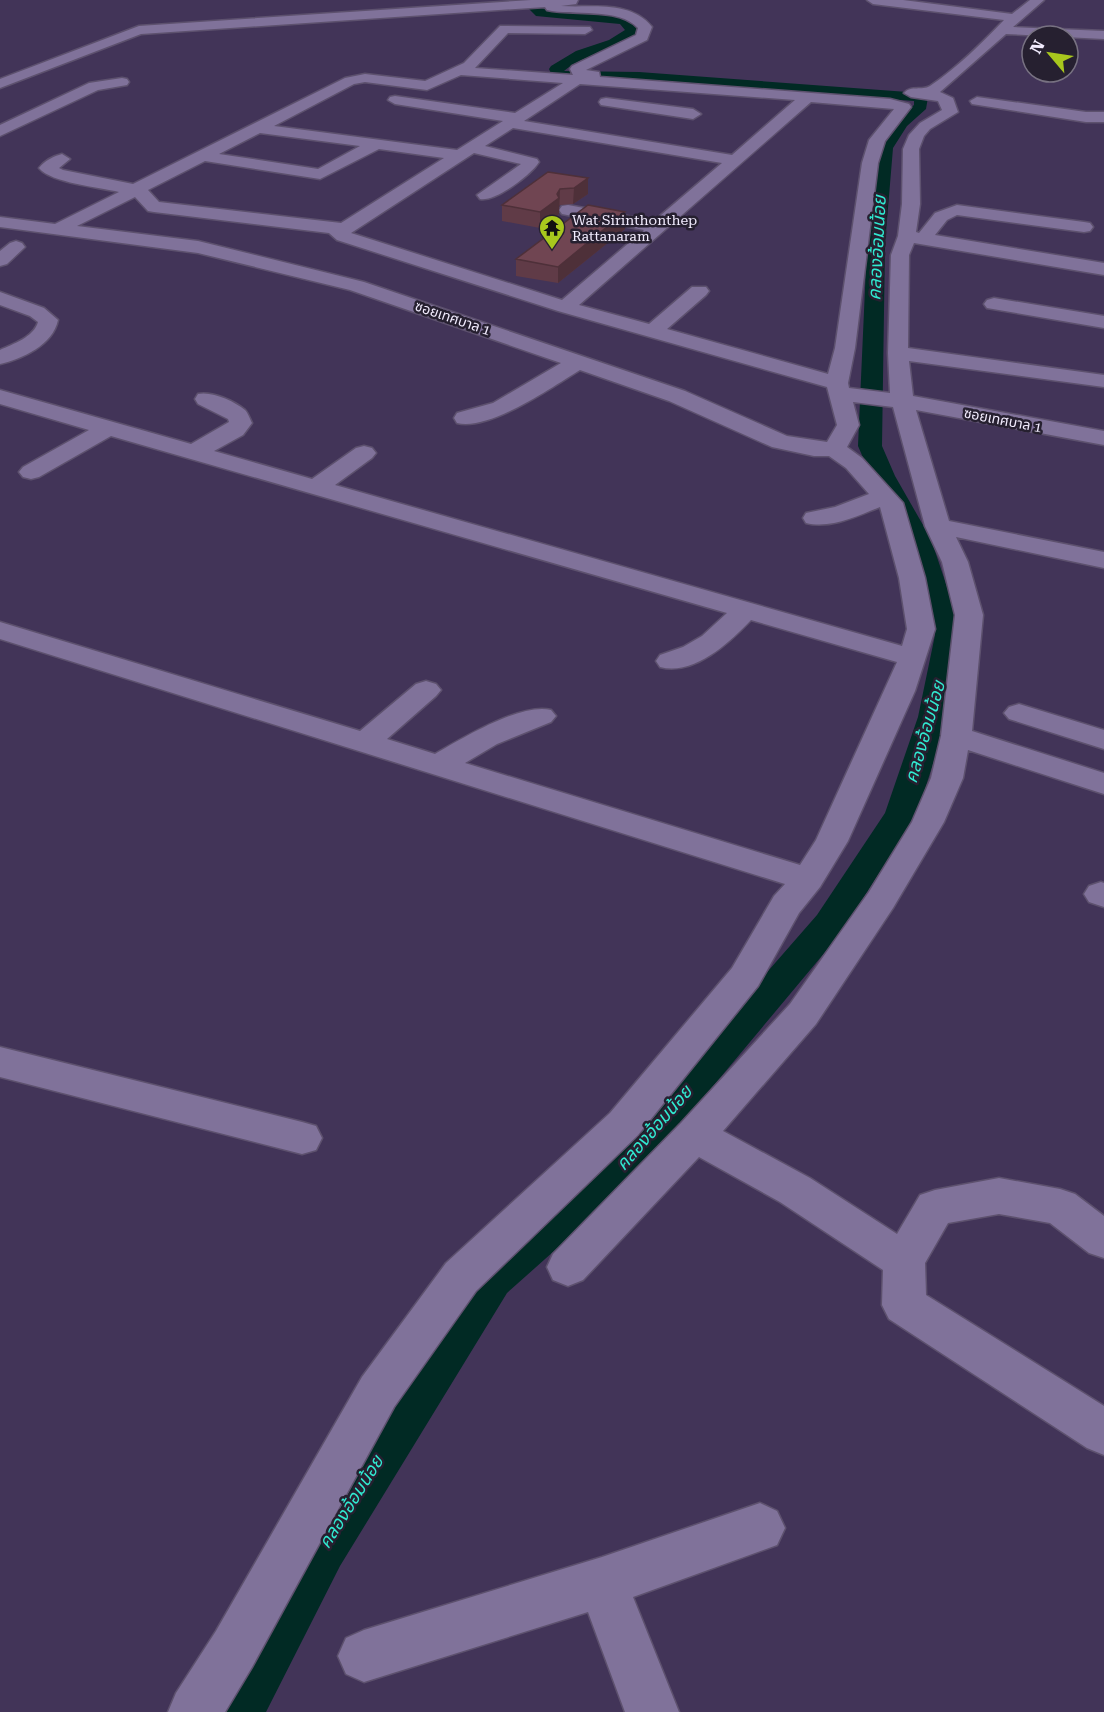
<svg xmlns="http://www.w3.org/2000/svg" width="1104" height="1712" font-family="'Roboto Serif','Noto Sans Thai',serif">
<rect width="100%" height="100%" fill="#423458"/>
<g fill="none" stroke-linecap="round" stroke-linejoin="round">
<!-- canal -->
<path fill="#012a24" fill-rule="evenodd" d="M539 0H554L543 9 629 17 640 31C620 53 585 52 564 71L639 72 921 93 928 97 926 109 907 126 893 148 885 244 882 446 895 476 931 539 963 635 948 717 917 814 841 933 638 1176 507 1293 340 1566 266 1712H210L304 1530 477 1265 610 1152 817 915 885 813 918 717 935 635 905 539 871 476 858 446 867 244 877 148 896 120 914 105V101L639 80 584 81 553 78 549 69 551 66 576 51 609 40 625 30 620 24 536 16 528 8Z"/>
<defs>
<path id="minor" d="M531 0H578L576 4 561 6C591 8 631 0 652 27L647 40 586 70 599 72 600 77 890 99 909 104 911 107 885 141 878 163 855 348 848 383 849 388 890 393 888 353 891 255 898 236 902 204 903 149 909 135 920 123 942 110 938 101 911 97 904 93C911 85 922 91 930 86 957 68 982 43 1004 20L873 4 867 0H903L1012 14 1030 0H1044L1013 27 1104 31V39L1006 34 940 92 953 98 958 112 930 129 924 136 919 149 920 204 916 232 919 233 935 213 957 205 1084 222 1090 223 1093 227 1090 231 1084 232 957 215 947 220 935 235 1104 263V275L914 243 909 255 908 348 1104 375V387L909 361 913 396 1104 431V445L916 410 949 521 1104 552V568L956 537 968 562 983 615 972 731 1104 773V794L968 750 963 778 944 822 893 908 816 1024 723 1131 810 1178 897 1234 920 1195 935 1190 999 1178 1060 1189 1075 1194 1104 1216V1258L1089 1253 1050 1223 999 1214 948 1223 925 1263 926 1295 1104 1406V1455L1087 1448 889 1319 882 1305 883 1270 780 1202 699 1157 583 1280 568 1286 553 1280 547 1267 553 1254 681 1123 790 1004 869 892 912 822 931 778 941 736 955 615 942 562 925 526 893 407 853 402 859 425 847 447 862 458 903 503 925 578 935 629 915 691 848 841 820 887 799 913 758 986 638 1135 476 1291 394 1407 252 1667 225 1712H168L176 1693 216 1631 362 1377 446 1263 610 1113 732 968 774 896 785 884 0 639V622L360 731 416 684 426 681 436 684 441 690 436 696 387 739 435 754C461 739 522 702 551 710L556 716 551 722 497 744 465 763 800 865 816 840 897 662 751 620C729 643 694 676 660 667L656 661 660 655 683 647 702 636 727 613 111 436 39 477 31 479 23 477 19 472 23 467 89 430 0 404V390L191 444 229 422 228 419 198 404 195 399 198 394C212 391 234 401 245 410 248 413 250 419 252 423L243 435 214 451 312 479 356 448 364 446 372 448 376 453 372 458 335 485 902 646 907 629 899 578 880 507C857 516 831 529 806 523L803 518 806 513 835 507 869 494 846 468 829 456H814L772 447 669 401 580 370C552 387 490 431 457 423L454 418 457 413 493 403 561 363 350 290 198 253 0 227V217L55 224 119 192C99 187 51 183 39 168 44 161 54 156 62 154L70 159 59 168 63 170 133 184 345 78 365 74 425 81 464 63 500 26 590 27 592 30 585 34 508 33 475 68 573 75 570 69 572 66 636 35 638 28C619 7 573 16 547 10L545 7 141 34 0 88V79L139 26ZM461 75 563 83 515 113 395 96 390 97 388 100 395 104 503 121 457 150 274 126 354 84 365 82 427 90ZM580 84 795 100 732 155 524 121ZM811 102 894 109 869 140 862 163 835 348 828 374 667 329 706 295 709 291 706 287H692L649 324 579 305ZM513 128 722 163 654 221 568 205 562 206 559 210 562 214 644 230 562 300 351 233 474 153 521 164 477 195 480 199C495 202 531 175 539 162L537 159 485 146ZM260 133 360 146 318 169 219 154ZM379 149 444 158 341 223 159 202 148 190 205 161 320 179ZM135 197 148 211 154 212 329 233 337 240 558 311 827 387 837 425 827 442 787 436 685 391 364 282 198 241 77 226Z
M122 78 127 79 129 82 127 85 98 90 0 136V125L89 83Z
M977 97 1086 112H1104V122H1086L972 104 970 101Z
M606 98 693 109 701 114 693 119 601 105 599 102 601 99Z
M16 241 22 243 25 247 7 264 0 266V251L10 243Z
M0 292 44 308 58 320C53 345 22 359 0 364V350C13 344 34 337 38 322L30 316 0 305Z
M994 298 1104 316V328L987 308 984 304 987 300Z
M1019 704 1104 730V749L1009 719 1004 713 1009 707Z
M1101 882 1104 883V907L1089 902 1084 894 1089 886Z
M0 1047 302 1122 316 1126 322 1138 316 1150 302 1154 0 1077Z
M760 1503 777 1511 785 1528 777 1545 633 1597 679 1712H625L588 1612 364 1682 346 1674 338 1656 346 1638 364 1630 602 1557Z"/>
</defs>
<!-- minor casing -->
<use href="#minor" stroke="#5d516e" stroke-width="3"/>
<!-- minor -->
<use href="#minor" fill="#80729a" fill-rule="evenodd"/>
</g>
<!-- wall -->
<path fill="#603b47" d="M588 178V194L573 204 560 205 559 206V214L540 228 502 221V205Z
M625 229 558 283 516 276V259Z"/>
<!-- shaded-wall -->
<path fill="#4e3039" d="M588 178V194L573 204 574 188Z
M560 189 559 214 540 228V212L557 194Z
M625 212V229L558 283V267Z"/>
<!-- building -->
<path fill="#704552" stroke="#4e3039" stroke-width="1.5" d="M548 172 588 178 574 188 560 189 557 194 559 198 540 212 502 205Z
M588 205 625 212 558 267 516 259Z"/>
<!-- icons -->
<defs>
<symbol id="temple-pin" viewBox="-11 -11 22 30"><path d="M0 17L-7.5 6A9.5 9.5 0 1 1 7.5 6Z" fill="#a8c71d" stroke="#262030"/><path d="M0-6L5-2H3V0L6.5 2.5H4V6H1.5V3h-3V6H-4V2.5H-6.5L-3 0V-2H-5Z" fill="#111"/></symbol>
</defs>
<g fill-rule="evenodd">
<use href="#temple-pin" x="537" y="213" width="30" height="40"/>
</g>
<g text-anchor="middle" stroke-width="5" stroke-linejoin="round" paint-order="stroke">
<!-- far-poi labels -->
<g font-size="14" fill="#f2ecfe" stroke="#262030" text-anchor="start">
<text x="572" y="225">Wat Sirinthonthep<tspan x="572" dy="16">Rattanaram</tspan></text>
</g>
<!-- far-street labels -->
<g font-size="14" fill="#f2ecfe" stroke="#262030">
<text transform="translate(453 318) rotate(19)" y="5">ซอยเทศบาล 1</text>
<text transform="translate(1003 420) rotate(11)" y="5">ซอยเทศบาล 1</text>
</g>
<!-- water labels -->
<g font-size="18" font-style="italic" fill="#30ead1" stroke="#262030">
<text transform="translate(877 248) rotate(-87)" y="6">คลองอ้อมน้อย</text>
<text transform="translate(925 732) rotate(-74)" y="6">คลองอ้อมน้อย</text>
<text transform="translate(654 1128) rotate(-49)" y="6">คลองอ้อมน้อย</text>
<text transform="translate(351 1502) rotate(-58)" y="6">คลองอ้อมน้อย</text>
</g>
</g>
<!-- north arrow -->
<g transform="translate(1050 54) rotate(299)"><circle r="28" fill="#262030" stroke="#787282" stroke-width="1.5"/>
<path d="M0-4.5L10 22L0 15L-10 22Z" fill="#a8c71d"/>
<text y="-9" font-size="16" font-weight="bold" text-anchor="middle" fill="#f2ecfe">N</text>
</g>
</svg>
